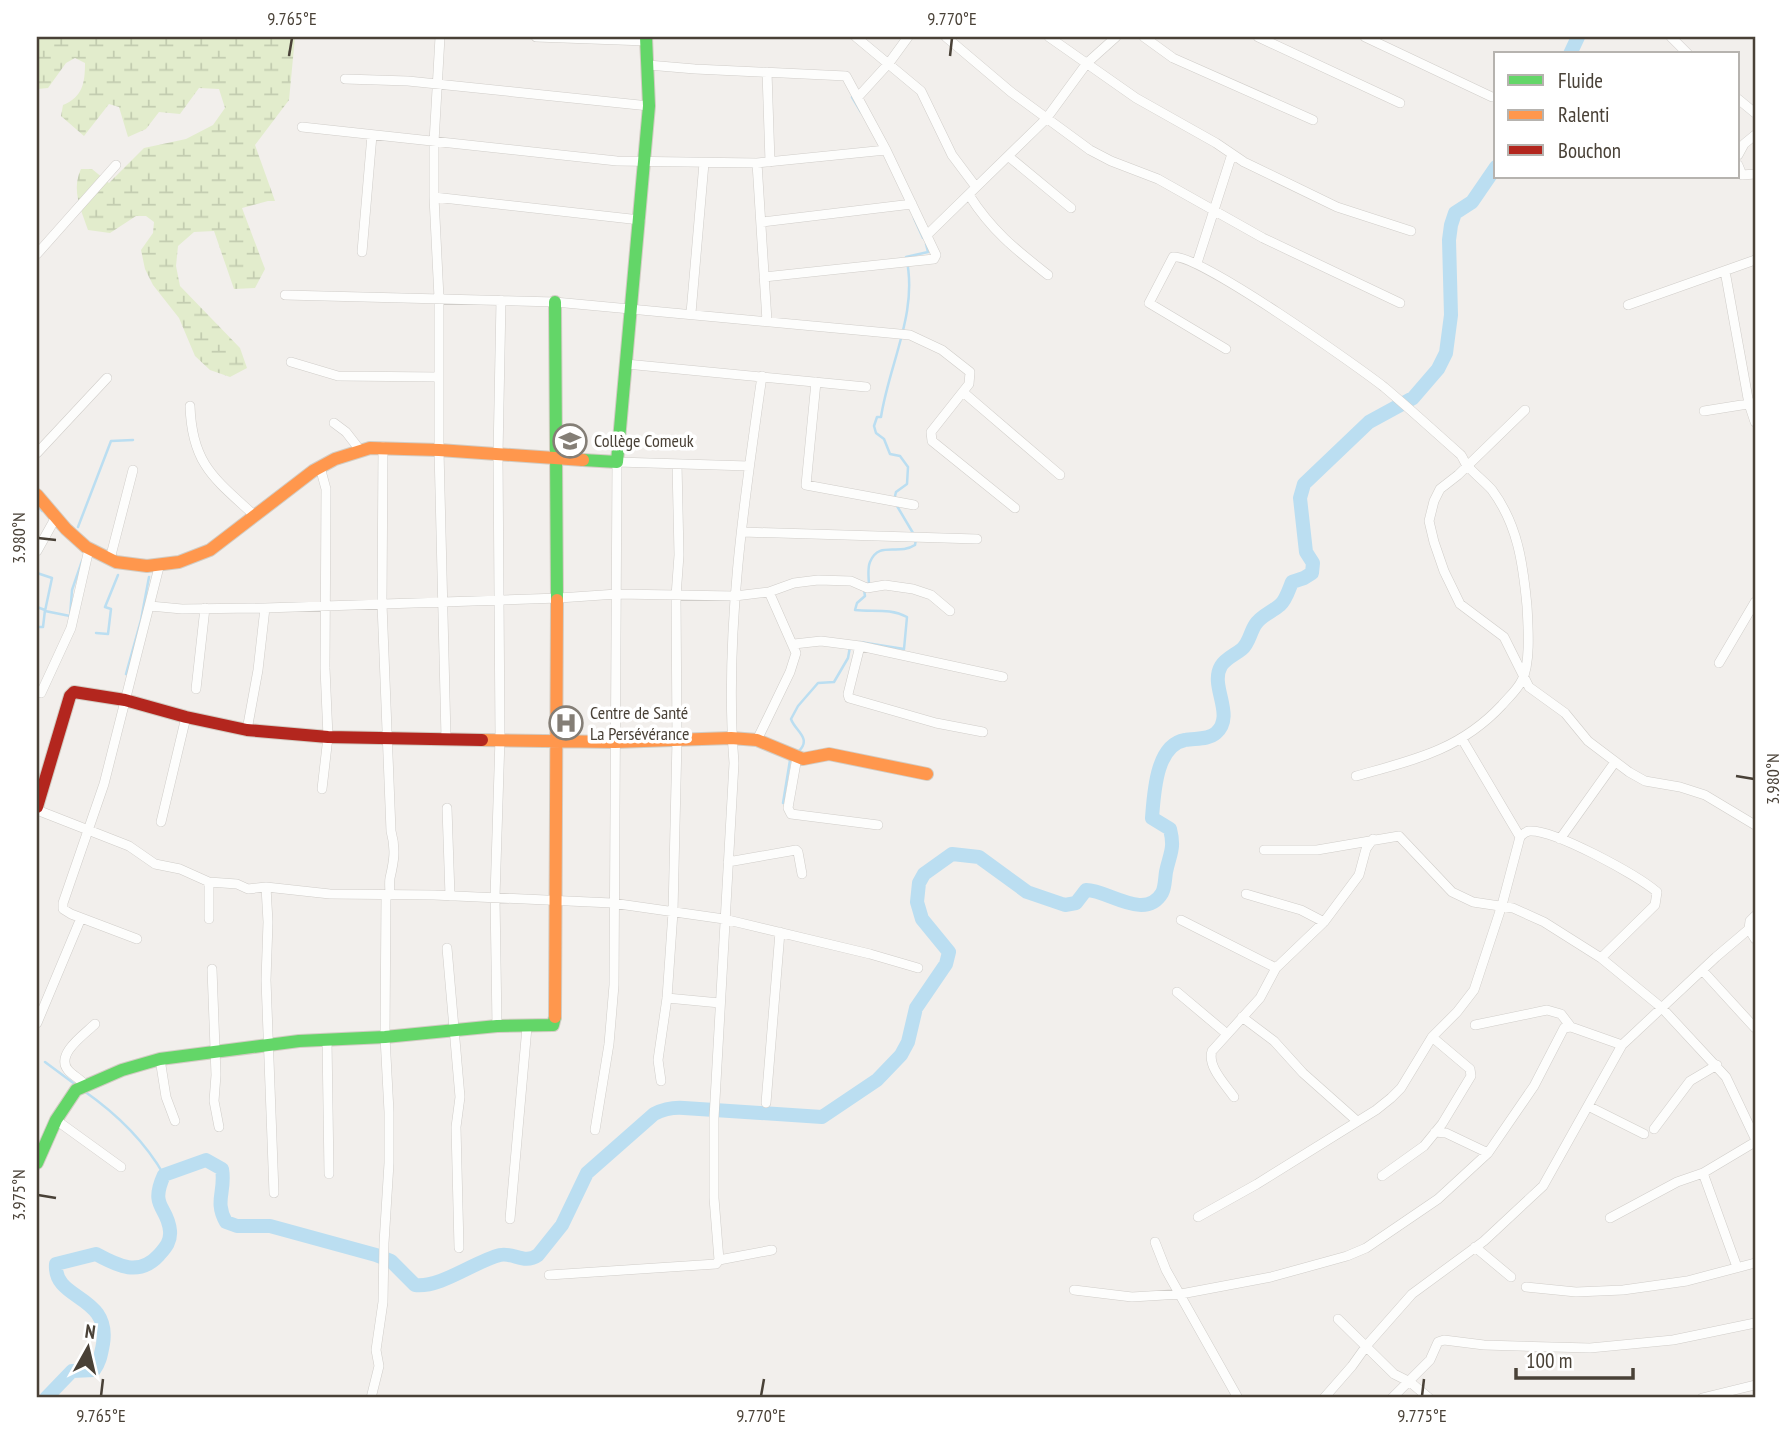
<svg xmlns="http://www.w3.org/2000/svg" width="1792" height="1435" font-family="'PT Sans Narrow',sans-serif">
<defs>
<pattern id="wetland-marsh" width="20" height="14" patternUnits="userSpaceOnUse" patternTransform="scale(1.75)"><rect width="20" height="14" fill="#e2eccc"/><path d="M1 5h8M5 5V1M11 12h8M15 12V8" fill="none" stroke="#c3ccb0"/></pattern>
</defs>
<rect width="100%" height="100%" fill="#f2efec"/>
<!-- wetland -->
<path fill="url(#wetland-marsh)" d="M37 37H295L289 100 255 145 275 201H268L242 208 265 269 255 288 234 289 214 231 194 232 178 246 176 266 180 286 240 348 247 368 230 377 210 370 195 356 179 318 153 285 145 269 141 250 153 233 154 222 146 216H136L110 233 88 230C81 209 71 190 81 169H92L109 183 144 148 186 139 213 125 225 108 219 89 199 88 180 114 159 112 146 129 128 137 119 107 109 104 84 136 61 116 63 105C83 97 85 82 85 63L75 58 66 63 48 88 37 89Z"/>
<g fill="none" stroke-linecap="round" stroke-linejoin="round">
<!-- stream -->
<path stroke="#bbdef1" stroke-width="2.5" d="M852 97 861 112
M914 218 923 238
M894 500 896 492 907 484 908 467 900 456 890 454 884 439 876 433 874 426 877 417H881C889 364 919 311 906 257L928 252 926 244
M37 505 42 511
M897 506 913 533
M78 527 111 441 133 440
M37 573 52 578 45 611 70 616 72 590 82 561
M869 586C869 579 867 569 870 562 879 540 898 556 915 545L916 539
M37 607 45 610 43 627H37
M96 633 108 634 111 609 105 607 118 575
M860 642 904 649 907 617C890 608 873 612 855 610L857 603 865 596 864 590
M126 674 141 620 149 577
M799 751C812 738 795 731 791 719L798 706 818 683 834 682 848 658 850 647
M783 803 790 760
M45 1062 76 1085
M84 1091C117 1114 144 1140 164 1175"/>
<!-- river -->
<path stroke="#bbdef1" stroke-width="14" d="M1570 54 1578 37
M46 1398 72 1371 94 1370C100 1362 101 1354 103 1344 111 1294 53 1301 56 1264L96 1254C118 1266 139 1277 159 1255 165 1248 171 1242 170 1231 168 1206 149 1208 164 1175L206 1160 222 1169C226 1191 214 1201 226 1222L237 1226H270L376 1255 391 1261 415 1285C441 1288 475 1261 500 1255 514 1252 524 1265 538 1255L562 1225 587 1173 654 1114C664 1109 672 1107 684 1108L822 1117 877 1080 901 1055 908 1042 916 1008 946 964 949 952 922 919 917 902 919 883 924 874 952 854 979 857 1027 892 1065 905 1076 903 1086 890C1106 889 1145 922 1162 893 1165 888 1165 878 1166 872 1170 853 1175 849 1170 829L1152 818C1154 793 1156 745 1185 740 1195 738 1208 740 1216 733 1236 715 1209 686 1221 666 1226 658 1235 655 1242 649 1249 643 1250 633 1255 625 1260 616 1272 612 1280 605 1286 600 1289 589 1292 582L1304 578 1312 573 1313 563 1306 552 1300 498 1304 484 1369 422 1413 398 1438 369 1446 353 1451 315 1449 240 1451 225 1455 213 1472 202 1496 167"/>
<defs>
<path id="street" d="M440 37 434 142V197L439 298V450L446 738
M536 37 646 41
M856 37 921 91 952 155 976 187
M946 37 1011 92 1090 150 1111 161 1158 179 1263 238 1400 303
M1049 37 1136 98 1216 143 1244 162 1337 207 1411 231
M1144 37 1173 58 1313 120
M1258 37 1400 103
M1365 37 1492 97
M1671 37 1688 54
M648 65 695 69 846 76 886 150 936 255 934 259 764 277
M767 72 770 162
M345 79 408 81 649 106
M858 97 889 63 908 37
M1738 99 1755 113
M302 127 617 161 757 163 886 150
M1738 155 1744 144 1755 135
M1008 156 1071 208
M757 163 767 321
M1738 165 1742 175 1755 174
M969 195C992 231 1015 249 1048 275
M434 197 640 220
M762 222 912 204
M927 235 1046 119 1087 63 1116 37
M362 252 372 135
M37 254 116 165
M1197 263 1232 154
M1725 271 1749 404 1755 422
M285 295 555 302 910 335 942 350 970 372 969 384 931 432 932 441 1015 508
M1628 305 1755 260
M691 313 704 163
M1226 349 1149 303 1173 257C1198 253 1357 366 1384 387 1410 409 1435 432 1461 455 1463 458 1464 461 1466 464 1473 473 1484 481 1492 490 1518 525 1523 564 1527 606 1528 625 1531 663 1522 680 1518 689 1509 697 1502 705 1460 750 1414 760 1356 776
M291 362 338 376 439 377
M626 364 866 387
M816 382 806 485 914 505
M963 392 1060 475
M190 406C192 465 215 479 255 516
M1525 410 1458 475 1440 489 1434 501 1429 521 1434 542 1444 571 1460 604 1504 637 1529 687 1565 713 1588 741 1629 772 1645 781 1680 787 1705 795 1755 825
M1704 411 1754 403
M334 423 346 432 360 450
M383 447 382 604 391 831C396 849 394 861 390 878 389 883 390 890 390 895
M37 453 107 378
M320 467 326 489 325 668 328 737 322 789
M743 532 977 539
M37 551 56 517
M110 559 133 470
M150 606 182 609 265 608 559 598 617 594 735 596 769 592 794 583 818 580 851 581 867 588 885 585 913 589 931 595 950 611
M794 644 821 641 860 646 1003 677
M860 646 848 694 849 698 936 723 983 732
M1719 663 1755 602
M196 689 205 608
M41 693 71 628 89 549
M247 730 258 670 265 608
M1462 739 1520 837
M757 740 790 672 796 653 769 592
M797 757 788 808 791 814 878 825
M447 808 450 896
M37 810 129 846 155 864 180 869 209 882 237 884 248 889 266 887 330 894 434 895 612 903 724 919 870 954 918 968
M161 822 186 717
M1560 839 1615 762
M1264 850H1317L1399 836 1452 892 1473 902 1513 908 1544 922 1601 958 1662 1008 1726 1077 1755 1138
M728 862 796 850 798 852 802 874
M266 887 268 922 266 980 274 1193
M1246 894 1301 910 1324 922
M209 919V882
M1181 920 1276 968
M1749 929 1755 939
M137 939 71 914 63 909V903L104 784 159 567
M447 948 460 1097 456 1127 459 1248
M212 969 216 1075 214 1101 219 1127
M1702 970 1755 1028
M1177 992 1227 1034
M667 998 720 1003
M1242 1017 1274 1041 1303 1073 1357 1121
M37 1023 81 918
M1475 1025 1547 1010 1561 1014 1571 1027
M497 1026 495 897 500 738 498 455 501 300
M327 1040 329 1174
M160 1059 166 1097 175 1121
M661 1081 658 1060 667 998 673 912 677 740 676 596 679 555 677 464
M86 1086C81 1079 73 1076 68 1070 55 1054 85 1034 95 1024
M1234 1097C1225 1084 1207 1066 1212 1051L1260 998 1276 968 1324 922 1359 875 1366 849 1373 839
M766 1103 780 932
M1588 1106 1644 1134
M56 1120 121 1167
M1654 1129 1690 1081 1717 1065
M595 1130 609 1044 614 985 617 462 749 466
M1435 1132 1446 1133 1488 1153
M1703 1173 1737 1267
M1382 1176 1424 1146 1442 1124 1471 1076 1470 1069 1432 1037
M1198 1217 1257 1184 1376 1110 1391 1098 1401 1088 1432 1037 1457 1012 1474 990 1502 905 1520 837C1523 834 1524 832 1529 831 1554 829 1637 875 1657 892L1655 905 1601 958
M1610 1218 1677 1182 1703 1173 1755 1142
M510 1219 527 1027
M1155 1242 1166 1270 1238 1398
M1475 1247 1511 1277
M719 1260 714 1198V1118L734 763C724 638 744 500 762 376
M549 1275 716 1264 719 1260 772 1250
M1526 1287 1576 1292 1623 1290 1687 1281 1755 1263
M1074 1290 1132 1297 1181 1294 1271 1277 1347 1256 1366 1248 1438 1199 1488 1153 1534 1086 1564 1028 1571 1027 1622 1045
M1338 1319 1394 1374 1410 1382 1429 1398
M371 1398 379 1366 376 1350 383 1302 384 1243 389 1163V1112L385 1037 386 895
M1324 1398 1352 1366 1367 1345 1412 1294 1484 1241 1543 1186 1622 1045 1716 957 1749 929 1750 921 1755 916
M1392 1398 1430 1360 1438 1342 1444 1340 1484 1345 1590 1348 1673 1340 1755 1323
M1702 1398 1755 1385"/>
<path id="fast" d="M555 302 557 600
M583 460 617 462 649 106 646 37
M37 1163 56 1120 76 1090 122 1070 160 1059 299 1041 385 1037 497 1026 553 1025 555 1017"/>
<path id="slow" d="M37 495 66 529 86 547 116 562 147 566 179 562 210 550 313 471 335 459 370 448 439 450 583 460
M482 740 615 742 731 738 757 740 803 759 829 754 927 774
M555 1017 557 600"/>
<path id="jam" d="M37 807 70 696 74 692 125 700 186 717 247 730 328 737 482 740"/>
</defs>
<!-- street casing -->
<use href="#street" stroke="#d0cdc9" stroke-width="10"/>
<!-- fast casing -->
<use href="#fast" stroke="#d2ccc3" stroke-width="14"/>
<!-- slow casing -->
<use href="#slow" stroke="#d2ccc3" stroke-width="14"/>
<!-- jam casing -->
<use href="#jam" stroke="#d2ccc3" stroke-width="14"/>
<!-- street -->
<use href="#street" stroke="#fdfdfc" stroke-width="9"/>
<!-- fast -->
<use href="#fast" stroke="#63d668" stroke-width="12"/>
<!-- slow -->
<use href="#slow" stroke="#ff974d" stroke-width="12"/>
<!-- jam -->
<use href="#jam" stroke="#b3261e" stroke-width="12"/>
</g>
<!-- ticks -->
<path fill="none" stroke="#494137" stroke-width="2.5" d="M289 56 292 38M950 56 952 38M38 538 56 540M1736 776 1754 779M38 1195 56 1198M101 1396 103 1379M761 1396 764 1379M1422 1396 1424 1379"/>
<!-- icons -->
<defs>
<symbol id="school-ring" viewBox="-11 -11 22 22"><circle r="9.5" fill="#fff" stroke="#847e76" stroke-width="1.5"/><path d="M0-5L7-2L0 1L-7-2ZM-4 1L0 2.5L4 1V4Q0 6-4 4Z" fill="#847e76"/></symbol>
<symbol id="hospital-ring" viewBox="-11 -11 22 22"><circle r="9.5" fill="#fff" stroke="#847e76" stroke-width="1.5"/><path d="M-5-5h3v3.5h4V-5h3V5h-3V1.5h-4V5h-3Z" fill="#847e76"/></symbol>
</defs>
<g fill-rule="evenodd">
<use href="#school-ring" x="551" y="422" width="38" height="38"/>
<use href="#hospital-ring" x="547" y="704" width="38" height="38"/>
</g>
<g text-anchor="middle" stroke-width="7" stroke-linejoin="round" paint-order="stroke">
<!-- poi labels -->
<g font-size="18" fill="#494137" stroke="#fff" text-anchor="start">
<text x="594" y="447">Collège Comeuk</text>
<text x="590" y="719">Centre de Santé<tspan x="590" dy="21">La Persévérance</tspan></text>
</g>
</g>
<!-- border -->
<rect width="1792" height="1435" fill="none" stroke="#ffffff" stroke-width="77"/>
<!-- legend -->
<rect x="1494" y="52" width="245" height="126" fill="#ffffff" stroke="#b6b3af" stroke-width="2"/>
<rect x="1508" y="75" width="35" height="10" fill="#63d668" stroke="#b6b3af" stroke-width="2"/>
<text x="1558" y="88" font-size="21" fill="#494137">Fluide</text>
<rect x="1508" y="110" width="35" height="10" fill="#ff974d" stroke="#b6b3af" stroke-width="2"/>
<text x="1558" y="122" font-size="21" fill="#494137">Ralenti</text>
<rect x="1508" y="145" width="35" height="10" fill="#b3261e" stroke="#b6b3af" stroke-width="2"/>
<text x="1558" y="158" font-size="21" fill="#494137">Bouchon</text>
<!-- north arrow -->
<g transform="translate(88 1348) rotate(8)" stroke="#ffffff" stroke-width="5" paint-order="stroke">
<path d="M0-5L12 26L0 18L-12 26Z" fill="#494137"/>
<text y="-10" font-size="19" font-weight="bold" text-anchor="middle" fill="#494137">N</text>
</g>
<!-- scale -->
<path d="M1516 1368v10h117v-10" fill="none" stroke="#494137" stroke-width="3.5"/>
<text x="1526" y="1368" font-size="21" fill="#494137" stroke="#ffffff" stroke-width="5" paint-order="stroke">100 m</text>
<rect x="38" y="38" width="1716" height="1358" fill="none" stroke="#494137" stroke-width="2.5"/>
<g font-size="18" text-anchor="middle" fill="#494137">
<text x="292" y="25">9.765°E</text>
<text x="952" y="25">9.770°E</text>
<text transform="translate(19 538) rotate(-90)" y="6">3.980°N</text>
<text transform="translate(1773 779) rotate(-90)" y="6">3.980°N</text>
<text transform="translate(19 1195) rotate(-90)" y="6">3.975°N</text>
<text x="101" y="1422">9.765°E</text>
<text x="761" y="1422">9.770°E</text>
<text x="1422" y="1422">9.775°E</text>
</g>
</svg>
